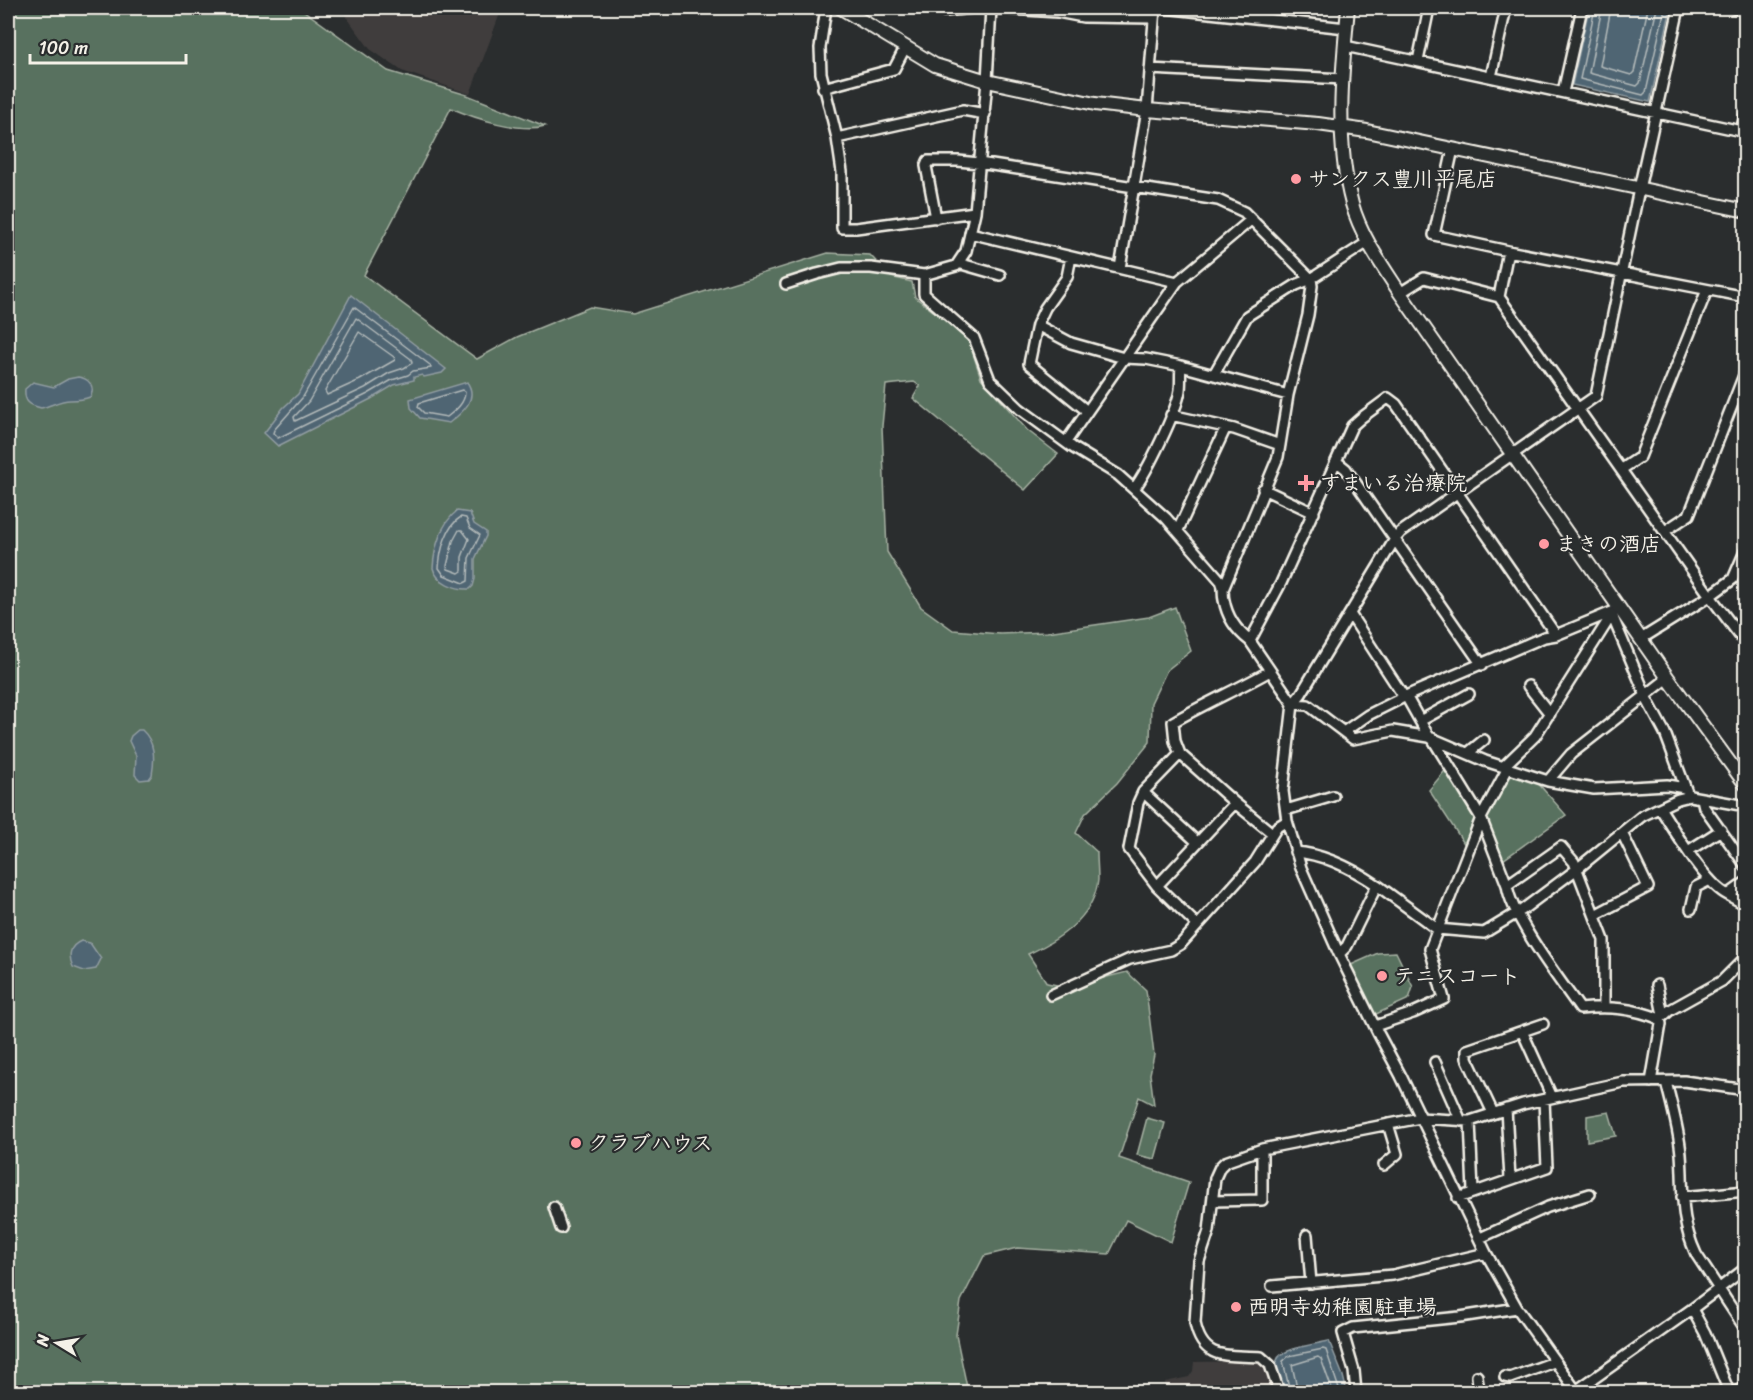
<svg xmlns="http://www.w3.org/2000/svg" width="1753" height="1400" font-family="Sriracha,'Klee One',sans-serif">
<rect width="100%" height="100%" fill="#2a2d2e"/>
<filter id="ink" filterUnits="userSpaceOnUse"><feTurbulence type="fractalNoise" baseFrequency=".0167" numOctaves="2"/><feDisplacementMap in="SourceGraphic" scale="12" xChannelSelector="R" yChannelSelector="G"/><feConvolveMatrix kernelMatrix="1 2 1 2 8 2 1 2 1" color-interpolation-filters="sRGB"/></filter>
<g filter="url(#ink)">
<!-- built -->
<path fill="#403d3d" d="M340 8H502L470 94 402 71 370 49Z
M1251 1361 1264 1365 1272 1392H1141L1166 1391 1165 1382 1189 1377 1193 1371 1194 1362Z"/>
<!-- green -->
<path fill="#59715e" stroke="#a6b1a3" stroke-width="1.5" d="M8 8H300L388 71 467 95 545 126C520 133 474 118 451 108L364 275 477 359 517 337 590 307 633 314 828 253 870 255 891 277 912 282 915 297 968 338 981 378 1027 430 1058 454 1025 490 913 398 920 386 914 382 886 385 882 426 887 552 921 607 953 630 1000 634 1047 632 1149 617 1175 607 1191 651 1167 670 1151 703 1150 742 1117 783 1085 814 1076 833 1097 852C1097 861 1098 871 1098 880 1094 917 1059 940 1028 954L1047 983 1067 987 1127 972 1146 990 1154 1055 1150 1074 1154 1105 1139 1097 1119 1158 1189 1182 1171 1242 1126 1220 1109 1254 1017 1248 984 1256 961 1301 956 1335 968 1392H8Z
M1448 767 1477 816 1467 848 1429 790Z
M1509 774 1536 781 1566 815 1500 862 1485 820Z
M1396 952 1413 987 1409 999 1374 1015 1351 965 1378 953Z
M1609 1112 1616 1136 1587 1141V1116Z
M1147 1118 1165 1123 1155 1159 1137 1155Z"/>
<!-- water -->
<path fill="#4f6573" stroke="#919da2" stroke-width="1.5" d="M1589 8H1671L1650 102 1572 85Z
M351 295 446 369 442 373 424 377 422 375 414 377V380L394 385 371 399 278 446 264 433 283 408 298 394Z
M78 377C89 378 96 387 90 397 83 400 78 400 70 400 60 400 51 406 41 408 29 405 24 402 25 389L33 382 54 387 68 379Z
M467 382C479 399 462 413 449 423L420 418 411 408 410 399Z
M457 511 470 513 474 524 486 532V536L475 559V579L473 586 470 589C456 590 436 582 433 568 434 549 441 523 457 511Z
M138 730H142C155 742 155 758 152 775L149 779 140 780 135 775 136 756 129 741 131 736Z
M81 941 90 943 101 959 96 969 84 971 73 967C68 956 69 946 81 941Z
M1329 1341 1343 1376 1347 1392H1285C1283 1385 1274 1368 1277 1360 1281 1348 1317 1344 1329 1341Z"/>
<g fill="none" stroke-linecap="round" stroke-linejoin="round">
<!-- shore -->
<path stroke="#b2b9b9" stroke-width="1.5" d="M1595 8 1580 79 1643 95 1646 92 1665 8
M1602 8 1589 73 1637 86 1640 83 1657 8
M1611 8 1600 66 1631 75 1634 72 1648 8
M354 307 430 365 431 368 413 371 408 375 392 380 368 394 278 438 273 433 274 430 303 397Z
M356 318 411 359 412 363 404 368 389 373 365 388 295 421 294 417 309 401Z
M359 332 394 357 395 360 360 380 327 395 325 391Z
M462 390 465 392C465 403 456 410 447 417L424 413 418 407 419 403Z
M461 517 466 518 470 528 480 535 469 558 468 581 464 583 444 575 439 568C440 551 446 526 461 517Z
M459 530H462L469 539 462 557V571L459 573 448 569 447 566 453 541Z
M1290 1392 1283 1361 1289 1356 1323 1349 1326 1350 1340 1392
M1298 1392 1292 1365 1318 1357 1321 1359 1333 1392"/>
<defs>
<path id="minor" d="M826 8 820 48 821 73 837 138 963 110 985 114
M938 8 945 11 972 8
M991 8 1057 12 1083 17 1153 18
M1164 8 1346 28
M1734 8 1746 10
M1345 46 1746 132
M1418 61 1429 8
M1150 69 1343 79
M1491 77 1506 8
M823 88 894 69 905 48
M1563 92 1582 8
M1741 131 1746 112
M837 138 842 172V228H856L975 212
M1453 149 1434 235 1508 251 1746 297
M936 218 926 166 928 161H958L979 163 1218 200 1244 212 1311 279 1296 285 1247 316 1214 374
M970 233 1177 282
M1071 257 1067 277 1045 308 1037 325 1029 364 1087 411
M958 263 1000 275
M1120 268 1147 110 1155 8
M924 275V294L974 338 990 380 1020 409 1072 447 1118 475 1166 518 1221 581C1225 588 1222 593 1224 600 1227 617 1237 631 1250 641L1293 704
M786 284 817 274 841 268H871L924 275 956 266 966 251 975 212 987 81 991 8
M1400 293 1424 278 1499 297 1710 596 1733 579 1746 549
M1499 297 1508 251
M1037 325 1071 343 1124 358 1146 359 1181 366 1288 395
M1171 415 1234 429 1280 445
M1066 442 1177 282 1252 219
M1336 461 1346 469 1482 665
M1622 469 1640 457 1707 290
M1134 489C1147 472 1177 411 1180 390 1181 382 1180 374 1181 366
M1263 489 1314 513
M1178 530 1226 427
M1665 531 1689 515 1746 370
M1224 587 1278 457 1288 395 1308 315 1312 286 1311 279 1368 242
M1350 614 1404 697
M1556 635 1612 612 1614 620 1646 696
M1641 639 1710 596 1746 644
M1250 641 1281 583 1352 426 1361 418 1388 398 1396 404 1556 635 1544 637 1406 696 1368 715 1345 731
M1528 686 1550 714
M1406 696 1429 737
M1645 696 1665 733 1687 792
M1293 704 1308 705 1353 739 1393 731 1429 737 1485 761 1548 781 1594 789 1667 785 1685 788
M1420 721 1469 694
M1432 738 1481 818 1507 885
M1468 753 1484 740
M1180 754 1235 803 1272 833
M1504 766 1535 736 1618 605
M1548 781 1571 754 1668 678
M1143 792 1197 842
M1702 799 1704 807 1746 866
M1660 808C1676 832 1704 883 1728 895
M1286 810 1333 796
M1688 851 1721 830
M1295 852C1325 854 1353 869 1377 885
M1746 882 1728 895 1746 905
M1157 886 1235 803
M1691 909 1696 887 1710 880
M1595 915 1648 887 1622 833
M1197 925 1157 886 1129 849 1138 803 1143 792 1180 754 1175 741 1173 722C1204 704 1238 689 1270 671
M1339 954 1347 946 1377 885 1437 929 1484 933 1522 910 1577 869 1642 816 1678 799 1690 796 1746 806
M1657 985 1663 1015
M1051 995 1130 959 1171 950 1181 944 1255 862 1277 827 1287 821
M1604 1007V940L1574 862 1561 847 1507 885C1511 917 1560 980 1580 1009 1609 1006 1633 1008 1660 1019L1661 1024 1651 1082
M1660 1019 1670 1010 1722 981 1746 957
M1375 1026 1413 1013 1444 999 1430 949 1481 818 1508 768
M1522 1031 1552 1097
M1435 1062 1461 1121
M1666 1082C1672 1106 1679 1130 1681 1154 1684 1193 1679 1217 1696 1254L1746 1330
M1506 1109 1510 1179
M1493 1113 1467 1058V1050L1543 1024
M1470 1121 1473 1192
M1384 1165 1397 1154 1388 1124
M1682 1197 1746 1191
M1458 1198 1547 1167 1544 1100
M1213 1201 1262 1200V1149
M554 1207 561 1228
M1307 1235 1311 1283
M1480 1238 1548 1207 1590 1194
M1272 1286 1393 1275 1486 1253
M1692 1309 1705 1333 1729 1392
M1477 1376 1479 1392
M1505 1377 1510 1378 1554 1362
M1576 1391 1692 1309 1746 1268
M1279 1392 1270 1365 1261 1357C1230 1354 1203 1363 1195 1323L1199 1261 1209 1231 1215 1178 1220 1167 1225 1162 1262 1149 1420 1118 1470 1121 1523 1104 1623 1082 1684 1081 1746 1090
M1356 1392 1354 1371 1343 1333 1353 1328 1460 1317 1517 1308
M1577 1392 1517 1308 1486 1253 1401 1076 1378 1033 1339 954 1301 868 1287 821 1283 791 1293 704 1301 694 1395 539 1401 532 1596 396 1639 189 1679 8
M1735 1392 1746 1387"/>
<path id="tertiary" d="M841 8 935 65 987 81 1095 104 1147 110 1318 124 1367 131 1746 211
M1348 8C1342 72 1335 141 1352 204 1361 236 1382 265 1400 293L1668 678 1746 785"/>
</defs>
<!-- minor casing -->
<use href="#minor" stroke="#f4f1e8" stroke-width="14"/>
<!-- tertiary casing -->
<use href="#tertiary" stroke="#f4f1e8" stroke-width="16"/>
<!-- minor -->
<use href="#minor" stroke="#2a2d2e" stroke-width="9"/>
<!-- tertiary -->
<use href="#tertiary" stroke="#2a2d2e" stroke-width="12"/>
</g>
</g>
<!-- markers -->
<g fill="#ff9aa2" stroke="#2a2d2e" stroke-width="2">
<circle cx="1296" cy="179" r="6"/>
<path d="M1303 474h6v6h6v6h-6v6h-6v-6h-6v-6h6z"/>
<circle cx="1544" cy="544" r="6"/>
<circle cx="1382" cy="976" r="6"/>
<circle cx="576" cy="1143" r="6"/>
<circle cx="1236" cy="1307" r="6"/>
</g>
<g text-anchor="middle" stroke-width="4.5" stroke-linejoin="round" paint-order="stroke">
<!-- poi labels -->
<g font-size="21" font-weight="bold" fill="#f4f1e8" stroke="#2a2d2e" text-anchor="start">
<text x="1308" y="186">サンクス豊川平尾店</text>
<text x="1320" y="490">すまいる治療院</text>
<text x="1556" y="551">まきの酒店</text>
<text x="1394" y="983">テニスコート</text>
<text x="588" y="1150">クラブハウス</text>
<text x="1248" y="1314">西明寺幼稚園駐車場</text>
</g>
</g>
<!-- margin -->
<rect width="1753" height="1400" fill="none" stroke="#2a2d2e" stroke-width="30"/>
<rect x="15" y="15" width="1723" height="1370" fill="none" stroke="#f4f1e8" stroke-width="2" filter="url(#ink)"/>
<!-- north arrow -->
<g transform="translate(57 1343) rotate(281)" stroke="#2a2d2e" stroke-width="4.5" paint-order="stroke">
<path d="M0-4.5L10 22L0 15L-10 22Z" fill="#f4f1e8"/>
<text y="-9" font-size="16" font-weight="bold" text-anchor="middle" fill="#f4f1e8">N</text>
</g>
<!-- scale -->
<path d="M30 54v9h156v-9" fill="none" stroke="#f4f1e8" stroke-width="3"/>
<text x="39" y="54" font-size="18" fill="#f4f1e8" stroke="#2a2d2e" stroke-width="4.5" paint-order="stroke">100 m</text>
</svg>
